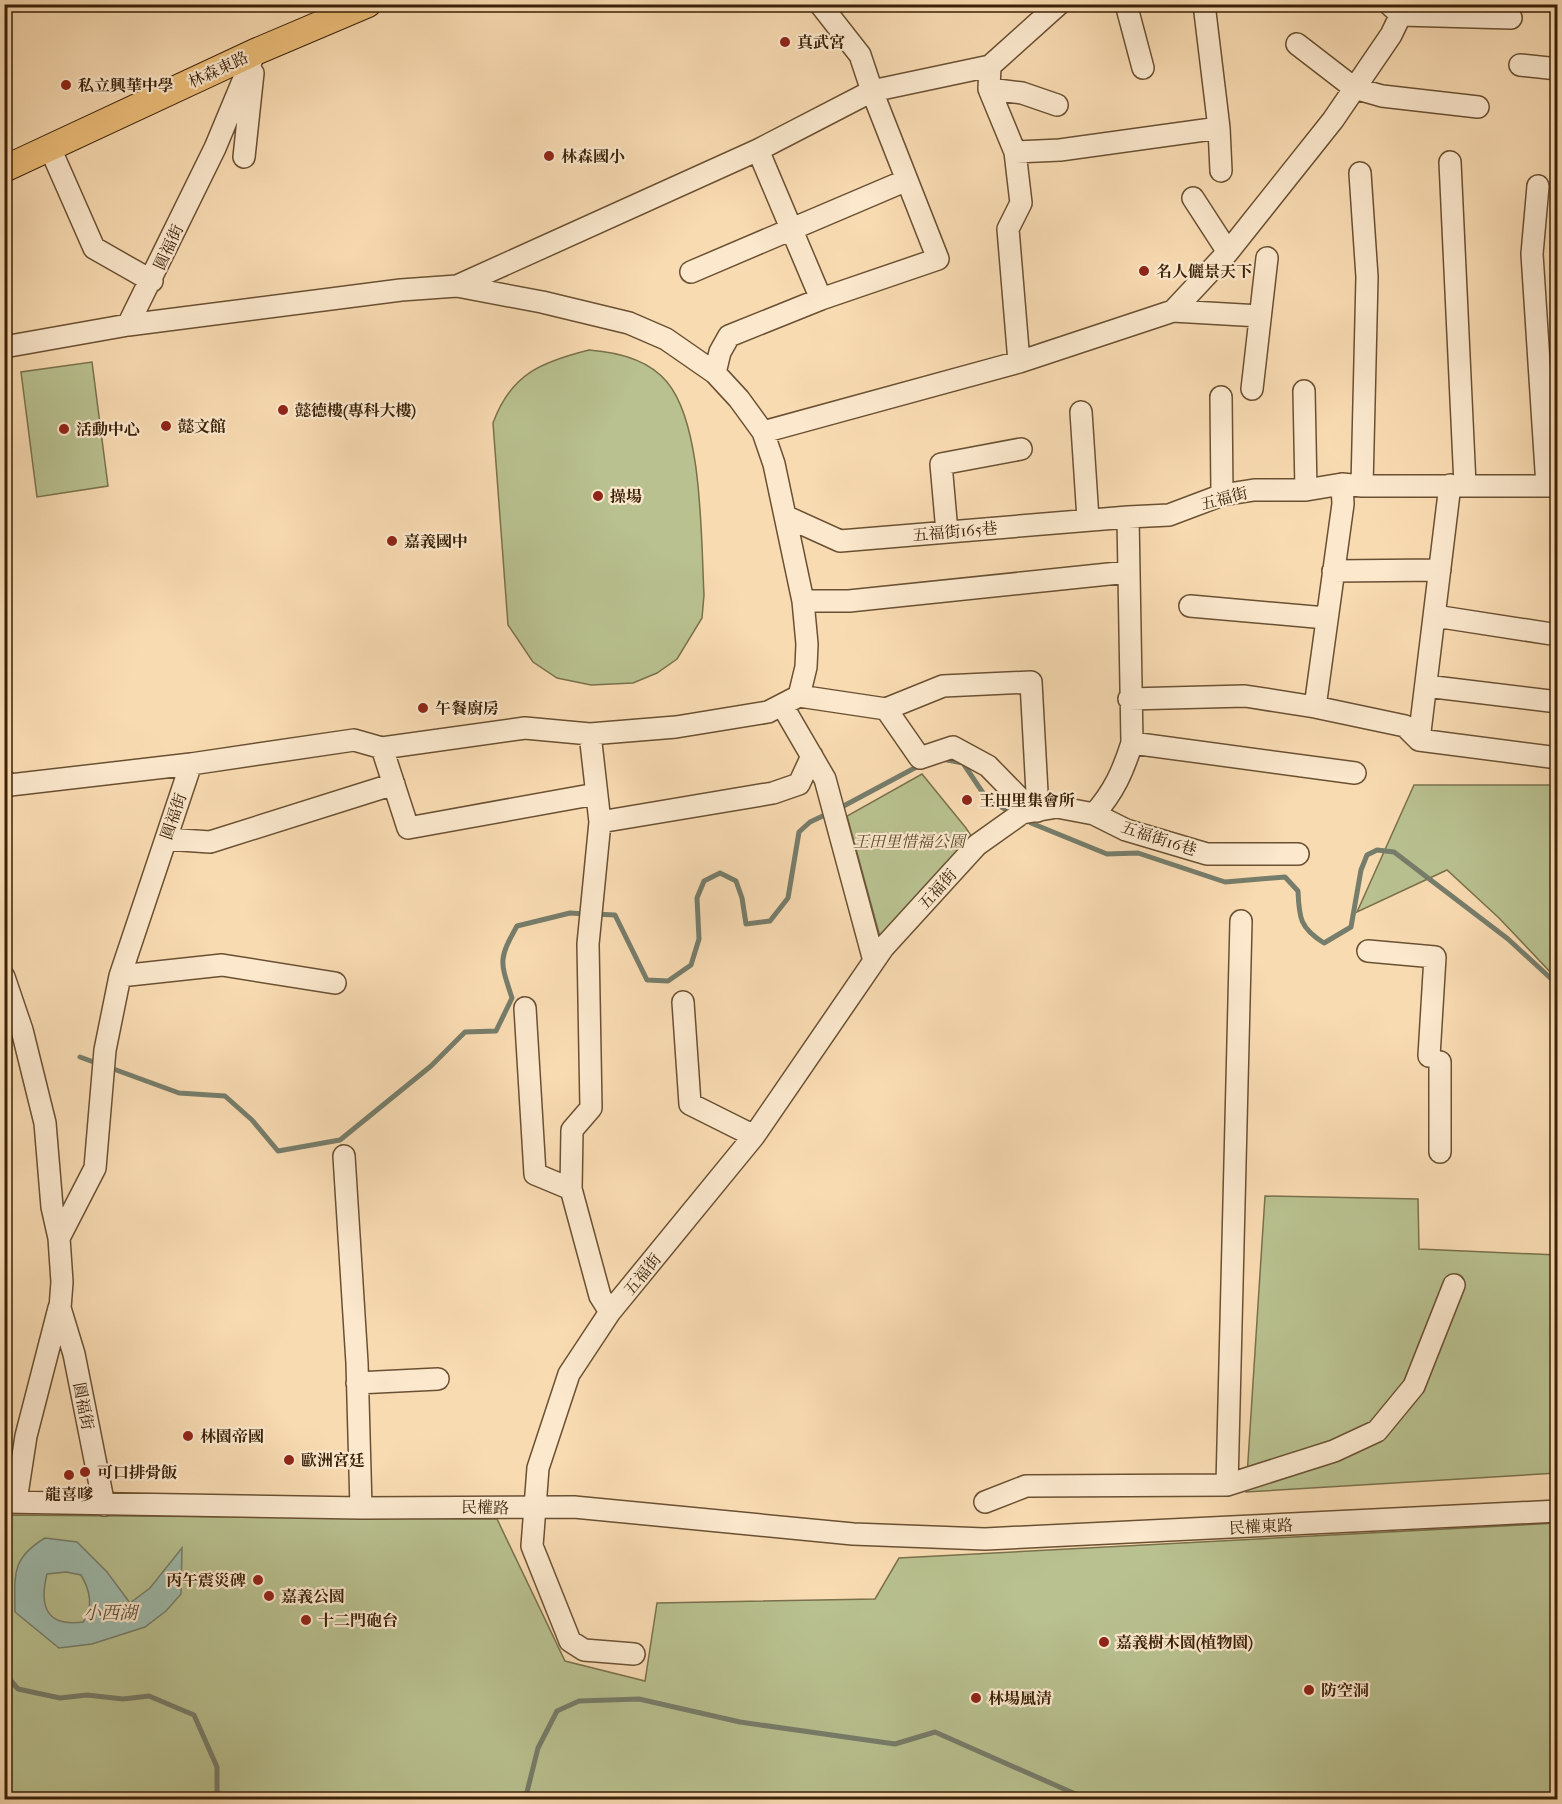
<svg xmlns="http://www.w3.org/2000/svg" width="1562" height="1804" font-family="'IM FELL French Canon','Noto Serif TC',serif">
<rect width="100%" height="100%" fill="#f9dbb2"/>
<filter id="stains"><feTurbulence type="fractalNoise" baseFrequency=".00333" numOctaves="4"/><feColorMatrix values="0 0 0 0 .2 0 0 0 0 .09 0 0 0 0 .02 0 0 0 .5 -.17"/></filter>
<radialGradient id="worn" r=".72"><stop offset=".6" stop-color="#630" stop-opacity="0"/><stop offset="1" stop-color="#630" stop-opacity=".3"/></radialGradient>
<!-- green -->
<path fill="#b9c190" stroke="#7a714c" stroke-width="1.5" d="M589 350C616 352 648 359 667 382 703 425 701 539 704 595L702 618 677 659 657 673 633 683 591 685 557 678 533 662 508 625 493 423C511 374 541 362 589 350Z
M92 362 108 486 37 497 21 372Z
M922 774 966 828 977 845 883 948 847 816Z
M1414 785H1557V979L1499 918 1447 870 1357 912Z
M1265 1196 1418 1199 1419 1249 1557 1255V1473L1246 1492Z
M5 1515 497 1519 565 1661 645 1681 657 1603 875 1599 899 1558 1557 1523V1799L5 1800Z"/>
<!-- water -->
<path fill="#9ebbad" stroke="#767d6b" stroke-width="1.5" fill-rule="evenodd" d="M45 1538 77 1542 107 1572 130 1603 150 1588 182 1548 181 1594 166 1611 145 1627 92 1644 59 1648 15 1612C15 1576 10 1559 45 1538ZM66 1572 81 1575C90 1590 94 1608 83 1622 46 1627 39 1606 47 1574Z"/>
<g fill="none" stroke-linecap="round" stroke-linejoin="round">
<!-- stream -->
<path stroke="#767d6b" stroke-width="5" d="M942 759 963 763 987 799 1005 809
M838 809 922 764
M1031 823 1107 854 1138 853 1225 882 1285 877 1298 891C1299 918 1300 928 1324 943L1351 927 1361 870 1367 855 1377 850 1394 852 1508 939 1558 985
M595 914 615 915 647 980 668 981 691 965 699 939 697 898 704 881 720 873 736 881 742 898 746 924 770 921 788 898 799 832 810 822 829 813
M80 1057 99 1064
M108 1067 179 1093 225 1096 252 1120 278 1151 340 1140 431 1066 465 1032 496 1031 512 998C500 961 498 960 517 926L570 913 586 914
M4 1673 18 1689 60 1698 87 1695 123 1699 149 1696 194 1715 217 1767V1791L221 1800
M525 1800 538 1748 557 1711 579 1701 639 1699 740 1722 895 1744 935 1732 1089 1800"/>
<defs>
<path id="minor" d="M1126 4 1143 68
M1389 4 1401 15 1511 18
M1297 44 1354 88 1382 96 1478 107
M1520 65 1558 69
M990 66 989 89 1015 152 1021 203 1008 229 1019 362
M989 89 1022 93 1057 105
M1219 128 1221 171
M50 148 94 248 152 281
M758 150 821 299
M1015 152 1060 150 1219 128 1204 4
M244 157 253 73
M1450 162 1465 485
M1360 173 1367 277 1362 486
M1538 186 1532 254 1547 486
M1193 198 1228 252
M691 272 907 180
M457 286 758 150 872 91 990 66 1059 4
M1173 311 1260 316
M128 325 215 148 255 52
M4 347 128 325 401 290 457 286 542 302 629 323 666 339 715 373 739 399 763 432
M715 373 720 352 729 336 821 299 938 259 872 91 860 55 820 4
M1252 389 1267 258
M1304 391 1306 490
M1221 397 1222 495
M1081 412 1088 519
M787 517 840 541 1128 517
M947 532 941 464 1021 449
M1333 571 1440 570
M803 601H849L1128 572
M1190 606 1326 618
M1435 616 1558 635
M1426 686 1558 702
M799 696 886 709 920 758 953 747 988 766 1032 811
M1129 699 1245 696 1315 707 1405 726 1419 740 1558 758
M782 705 825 779 874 961
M1315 707 1343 504 1342 484
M886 709 943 686 1031 682 1038 811
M1419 740 1450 485
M1132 743 1355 773
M382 748 408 828 596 794
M191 764 354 740 382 748 525 728 590 734 676 727 768 712 799 696 806 667 807 644 803 601 774 464 763 432 1019 362 1173 311 1228 252 1333 120 1391 35 1406 4
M4 780 10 785 191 764 120 976 105 1050 95 1168 59 1238
M1094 814 1126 830 1207 854H1298
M600 822 773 793 799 784 812 756
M166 839 210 842 394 784
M1368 951 1435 957 1429 1056
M120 976 222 965 335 983
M4 977 22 1030 45 1123 52 1207 59 1238 62 1282 60 1308 74 1354 104 1505
M683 1002 690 1104 754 1136
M525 1008 535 1174 571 1189 600 1296 610 1312
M1440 1152V1062
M344 1156 357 1363 361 1508
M571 1189 572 1130 591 1108 588 944 600 822 590 734
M357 1383 438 1379
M1227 1485 1241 921
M16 1501 26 1436 59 1308
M4 1502 361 1508 574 1507 853 1534 985 1539 1558 1511
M985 1502 1026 1486 1227 1485 1334 1451 1377 1431 1414 1386 1454 1285
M634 1654 584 1650 570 1641 532 1546 538 1468 569 1374 610 1312 754 1136 883 948 977 845 1022 813 1057 807 1094 814C1114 792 1123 771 1132 743L1128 517 1169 515 1222 495 1254 490H1306L1342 484 1362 486H1558"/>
<path id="major" d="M4 169 255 52 368 4"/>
</defs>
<!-- minor casing -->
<use href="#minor" stroke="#6a5032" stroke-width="24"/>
<!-- major casing -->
<use href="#major" stroke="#3a2107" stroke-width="28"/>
<!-- minor -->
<use href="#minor" stroke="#fbe8cd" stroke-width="21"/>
<!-- major -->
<use href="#major" stroke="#ecbe79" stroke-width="26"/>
</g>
<!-- markers -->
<g fill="#8f2418" stroke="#fbe8cd" stroke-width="2">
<circle cx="785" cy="42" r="6"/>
<circle cx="66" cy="85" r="6"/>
<circle cx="549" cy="156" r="6"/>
<circle cx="1144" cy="271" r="6"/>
<circle cx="283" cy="410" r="6"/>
<circle cx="166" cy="426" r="6"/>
<circle cx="64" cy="429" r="6"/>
<circle cx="598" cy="496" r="6"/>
<circle cx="392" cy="541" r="6"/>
<circle cx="423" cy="708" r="6"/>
<circle cx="967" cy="800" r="6"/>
<circle cx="188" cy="1436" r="6"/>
<circle cx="289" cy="1460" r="6"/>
<circle cx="85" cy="1472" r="6"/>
<circle cx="69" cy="1475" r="6"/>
<circle cx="258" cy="1580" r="6"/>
<circle cx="269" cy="1596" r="6"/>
<circle cx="306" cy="1620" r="6"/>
<circle cx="1104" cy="1642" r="6"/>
<circle cx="1309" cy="1690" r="6"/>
<circle cx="976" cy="1698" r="6"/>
</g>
<g text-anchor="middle" stroke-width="4.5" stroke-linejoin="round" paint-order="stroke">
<!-- poi labels -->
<g font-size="16" font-weight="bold" fill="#3a2107" stroke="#fbe8cd" text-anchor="start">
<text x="797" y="48">真武宮</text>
<text x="78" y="91">私立興華中學</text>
<text x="561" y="162">林森國小</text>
<text x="1156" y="277">名人儷景天下</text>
<text x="295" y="416">懿德樓(專科大樓)</text>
<text x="178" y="432">懿文館</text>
<text x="76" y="435">活動中心</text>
<text x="610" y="502">操場</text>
<text x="404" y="547">嘉義國中</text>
<text x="435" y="714">午餐廚房</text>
<text x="979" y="806">王田里集會所</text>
<text x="200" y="1442">林園帝國</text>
<text x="301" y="1466">歐洲宮廷</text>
<text x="97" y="1478">可口排骨飯</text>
<text x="69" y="1500" text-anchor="middle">龍喜嗲</text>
<text x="246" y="1586" text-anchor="end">丙午震災碑</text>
<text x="281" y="1602">嘉義公園</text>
<text x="318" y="1626">十二門砲台</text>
<text x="1116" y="1648">嘉義樹木園(植物園)</text>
<text x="1321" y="1696">防空洞</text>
<text x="988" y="1704">林場風清</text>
</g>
<!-- street labels -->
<g font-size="16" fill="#3a2107" stroke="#fbe8cd">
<text transform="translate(218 69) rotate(-25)" y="6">林森東路</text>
<text transform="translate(168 247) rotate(-65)" y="6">圓福街</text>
<text transform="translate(1224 498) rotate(-15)" y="6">五福街</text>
<text transform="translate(955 531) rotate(-5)" y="6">五福街165巷</text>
<text transform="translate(173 816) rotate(-71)" y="6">圓福街</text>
<text transform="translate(1159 838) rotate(18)" y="6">五福街16巷</text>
<text transform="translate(937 889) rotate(-48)" y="6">五福街</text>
<text transform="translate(642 1274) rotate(-51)" y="6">五福街</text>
<text transform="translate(84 1406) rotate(79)" y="6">圓福街</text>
<text transform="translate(485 1507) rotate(1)" y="6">民權路</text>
<text transform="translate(1261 1526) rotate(-3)" y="6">民權東路</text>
</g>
<!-- park labels -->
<g font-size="16" font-style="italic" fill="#5a4929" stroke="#fbe8cd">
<text x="909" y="847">王田里惜福公園</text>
</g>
<!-- water labels -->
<g font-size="18" font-style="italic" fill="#584f39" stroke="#fbe8cd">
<text x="110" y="1619">小西湖</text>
</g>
</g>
<!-- margin -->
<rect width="1562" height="1804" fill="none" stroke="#f9dbb2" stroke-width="24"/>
<rect x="6" y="6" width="1550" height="1792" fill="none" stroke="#3a2107" stroke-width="3"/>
<rect x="12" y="12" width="1538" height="1780" fill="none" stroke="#3a2107" stroke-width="1.5"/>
<rect width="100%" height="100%" filter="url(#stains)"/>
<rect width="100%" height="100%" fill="url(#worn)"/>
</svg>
